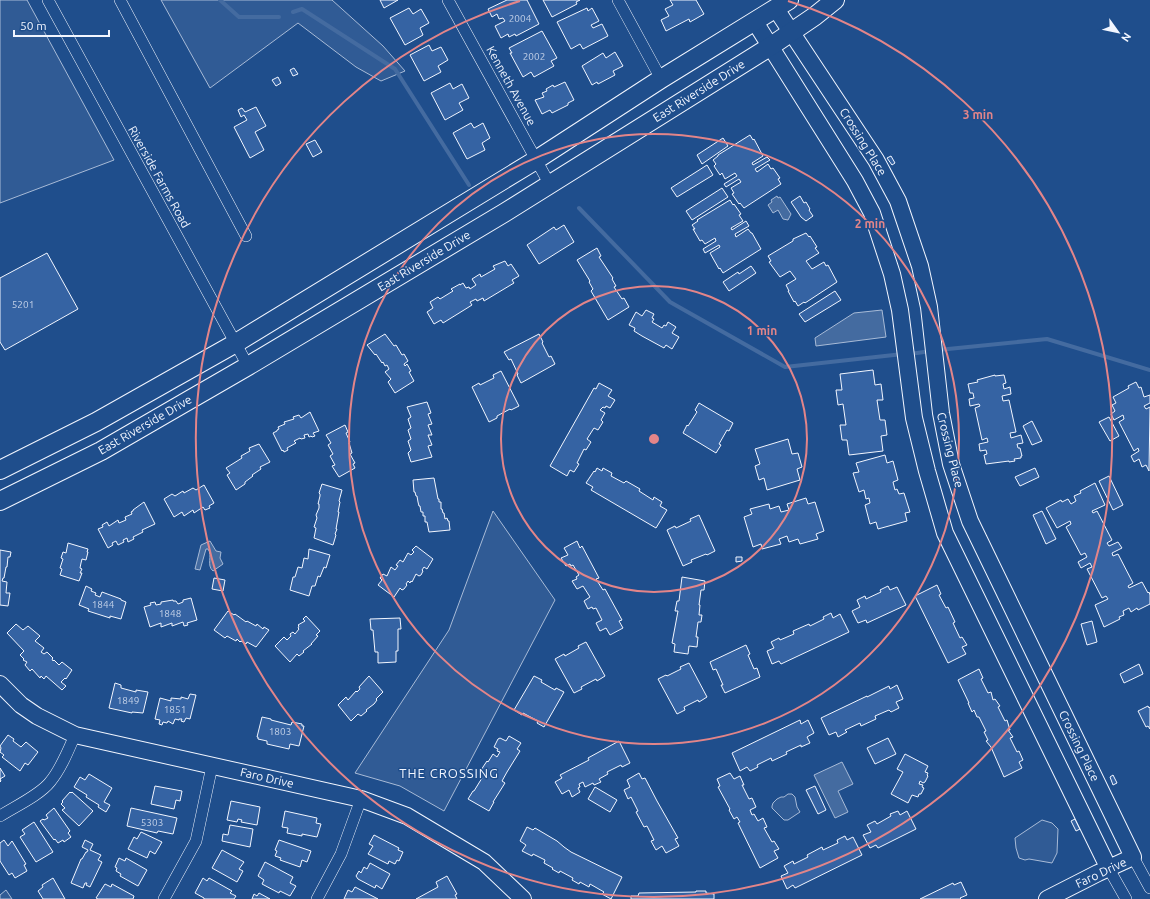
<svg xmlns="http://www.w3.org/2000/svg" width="1150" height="899" font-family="Ubuntu,sans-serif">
<rect width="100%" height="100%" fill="#1f4e8c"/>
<!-- built -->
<path fill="#305b95" stroke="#a8bbd7" d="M0 0H27L114 160 0 203Z
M161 0H332L383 46 405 71 381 81 356 67 298 23 210 88Z
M493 511 555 600 444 811 400 786 355 773 449 630Z
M788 794H792L795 797 797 807 800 812 788 820H784L772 808V806L773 803 777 799 781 797H784Z
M1042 820 1052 823 1058 829 1057 853 1052 863 1029 859 1025 860 1019 858 1016 848 1015 838Z
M6 890 12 899H0V895Z"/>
<!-- water -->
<path fill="#446ba0" stroke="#a8bbd7" d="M777 196 778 198 780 197 791 214 788 220 783 219 778 210 773 213 768 205 772 202 771 200Z
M882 310 886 337 816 346 815 338 854 313Z
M210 541 216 551 221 552 220 558 223 564 213 571C206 565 213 556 208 549H206L200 570 195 569 201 545Z
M842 762 853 784 838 791 848 812 835 818 814 775Z"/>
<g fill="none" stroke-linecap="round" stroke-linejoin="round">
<!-- stream -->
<path stroke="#446ba0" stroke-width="4" d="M220 0 239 17H279
M293 12 302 9 395 69 469 185
M579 208 670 302 785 367 903 354
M938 350 1047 339 1150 370
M910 354 931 351"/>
</g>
<!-- building -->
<path fill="#3563a3" stroke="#f2f6ff" d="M380 0H398L384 8Z
M507 0H527L539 24 516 36 515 34 509 37 508 34 501 38 495 26 505 21 503 18 499 19 497 14 492 17 488 9Z
M543 0H580L576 2 577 4 552 17Z
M670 0H696L704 14 690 22 689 19 666 31 661 20 669 16 665 9 673 5Z
M409 8 413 14 421 9 429 23 420 28 423 35 405 45 390 18Z
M587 8 588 11 592 8 599 21 591 25 593 28 602 24 608 36 583 49 580 44 571 49 557 22Z
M542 31 557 58 551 61 554 66 534 77 531 72 523 77 510 53H512L509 48Z
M429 45 432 51 441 47 448 60 438 66 441 72 424 81 410 55Z
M615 52 623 66 613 71 615 75 598 84 597 82 592 85 582 66 603 53 606 58Z
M294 68 298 74 293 76 290 70Z
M278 77 281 83 276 86 272 80Z
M565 82 574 100 568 103V105L552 113 550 110 542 114 535 100 544 97 542 93 547 91 546 89 553 85 554 87Z
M450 83 453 89 462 84 469 98 459 103 463 110 445 120 431 93Z
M256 107 266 126 255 132 264 150 250 158 234 127 247 120 244 115 241 117 238 110 242 108 245 112Z
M471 123 474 128 483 123 490 138 482 143 485 150 467 159 453 133Z
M750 135 753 140 754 139 763 156 752 163 753 165 767 157 770 160 755 169 757 172 768 164 771 169 773 168 780 178 778 179 781 184 744 208 740 203 739 204 732 194 734 193 731 188 741 182 739 179 726 187 724 184 737 176 735 173 725 179 722 173 720 175 714 166 716 164 713 160 718 156V155Z
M723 138 728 146 702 164 697 155Z
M315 140 322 152 313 157 306 144Z
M891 156 895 163 892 165 887 158Z
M707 165 713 175 677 197 671 188Z
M722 188 728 197 692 220 686 211Z
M800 196 804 203 806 202 810 209 809 210 813 216 806 221 801 217 791 202Z
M730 200 733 205 734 204 741 214 739 215 743 221 731 228 732 230 746 221 749 226 735 234 736 237 748 229 751 233H752L761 249 723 273 720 268 719 269 710 253 720 247 719 245 705 253 703 249 716 241 715 238 705 244 702 240 700 241 693 229H695L692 225 698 221 697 220Z
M564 225 574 242 539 264 527 245 554 227 556 230Z
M806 233 809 237 810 236 817 247 815 248 819 253 806 261 812 269 824 262 826 266 828 265 837 282 805 303 804 302 798 306 795 301 794 302 788 291H789L786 285 796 279 790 271 780 277 769 262 771 261 768 256 793 241V239Z
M597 248 601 256 599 257 613 278 612 279 616 286 614 287 622 299 624 298 629 307 608 320 591 291 593 289 589 282 590 281 577 260Z
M47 253 78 309 5 350 0 342V278Z
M505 261 508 266 511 264 519 276 512 280 514 283 484 301 483 298 477 301 476 299 470 302 472 305 464 310 443 323 441 320 434 324 427 312 433 308 430 302 438 297 440 299 453 291 451 289 460 284V285L463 283 466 288 469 287 470 289 476 285 472 279 480 274 481 277 495 269 493 266Z
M751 266 756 273 729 291 723 282 738 272 739 274Z
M835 291 841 300 805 322 799 314Z
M646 310 654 314 652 318 654 319 652 322 662 328 664 325 666 326 668 322 676 327 672 333 679 337 672 349 666 345 664 348 642 336 634 331 635 328 629 325 636 312 642 316Z
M385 334 394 346 396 345 402 355 404 354 408 361 404 364 405 366 407 364 411 371 409 372 414 381 395 393 388 382 391 379 385 372 389 369 387 365 385 366 383 362 382 363 376 354 375 355 367 345Z
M539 334 543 342 542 343 549 357 551 356 555 364 521 383 517 375 518 374 511 359 509 360 504 352Z
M873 370 875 385 881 384 883 400H877L880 420H885L887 435 881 436 883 451 849 455 847 440H842L840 425H846L843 404 838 405 836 390H842L840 374Z
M501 371 519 406 511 410 510 409 497 416V418L489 422 472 387 479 383 480 385 494 378 493 375Z
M995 375V376L1004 375 1006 383 1003 384 1004 389 1010 387 1011 394 1002 396 1003 401 1009 400 1016 432 1010 433 1011 438 1021 435 1023 443 1017 444 1018 448H1020L1022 456H1021V458L1014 459 1015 461 1009 462V461L986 464 984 455 987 454 986 450 980 451 979 444 988 442 987 438 982 440 975 408 980 406 979 404 970 406 969 399 974 398 973 393H970L968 384 978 382 977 380Z
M1136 382 1139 388 1141 387 1144 397 1150 395V403L1144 406 1146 409 1150 407 1149 471 1146 465 1142 467 1139 459 1134 462 1131 456 1139 451 1138 448 1134 451 1119 422 1124 419 1123 415 1114 420 1111 414 1115 411 1112 405 1116 403 1113 397 1129 388 1128 386Z
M599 383 612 390 608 396 615 400 610 408 606 406 605 408 603 407 600 410 605 413 601 420 603 422 598 430 594 428 587 439 591 442 586 450 584 449 577 463 579 464 574 472 570 470 567 476 550 466 594 388 596 389Z
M427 402 431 413 428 414 432 424 428 425 432 435H428L432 445 428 446 432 457 411 462 408 453 411 450 408 441 411 439 408 430 411 428 408 419 411 417 407 407Z
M699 403 733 423 729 431 727 430 719 444 721 445 716 453 683 433 687 425 688 426 697 412 695 410Z
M310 412 319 431 313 433 315 436 312 437 311 436 309 437 308 434 304 435 305 438 301 439 300 438 294 441 296 443 287 448 288 450 284 452 283 450 282 451 273 433 277 431V430L279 429 278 427 285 424 284 422 294 419 293 417 299 415 301 418Z
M1109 417 1119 436 1110 441 1099 422Z
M1032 421 1042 441 1032 445 1023 426Z
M345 425 348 432 346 433 350 442 349 443 352 453 350 454 355 463 353 464 355 468 339 477 332 466 335 465 330 456 333 454 328 445 331 443 326 435Z
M788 439 792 454 798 453 802 467 797 469 800 480 767 490 764 478 759 480 755 466 760 464 755 449Z
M259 444 270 462 260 467 261 469 252 475 253 476 245 482V484L236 490 227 475 230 473 226 468 242 458 241 456 250 451 249 448Z
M885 455 887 463 893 461 898 480 893 482 895 490 897 489 899 494 904 493 910 512 905 513 907 521 878 529 876 522 870 524 865 505 870 503 869 498 866 499 864 490 859 492 853 473 859 472 856 463Z
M597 468 602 471 603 468 612 473 611 476 624 483 626 481 640 489 639 491 653 500 654 497 662 502 660 506 667 510 656 528 591 490 593 487 586 483 594 471 595 472Z
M1035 468 1039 477 1020 486 1015 477Z
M1109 476 1123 505 1113 510 1099 481Z
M434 478 438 499H439V502H441V509H442L443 513H444L445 519 447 518 448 521H449L450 530 429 532 427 522H425V516H423V512H421L420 506H419L418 502 417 496H416L415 492H414L413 480Z
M1095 483 1105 505 1092 511 1093 513 1097 511 1112 540 1107 543 1109 546 1118 542 1122 548 1112 553 1113 556 1118 554 1133 583 1128 586 1129 588 1142 582 1148 593 1149 592 1150 595V604L1138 610 1137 608 1131 612 1129 608 1123 611 1124 615 1119 617 1120 619 1104 627 1095 605 1108 599 1106 596 1102 598 1087 569 1092 567 1090 563 1081 568 1078 562 1087 557 1085 553 1081 555 1066 527 1071 524 1070 521 1057 528 1046 508 1061 500 1062 502 1068 499 1071 504 1076 501 1074 496 1081 493 1080 491Z
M322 484 342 490 339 501 340 502 338 512H339L336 529H337L335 534 336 535 333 545 314 538 316 528 314 527 317 518 316 515 319 508V504H318L320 496V494L319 493Z
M204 485 214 503 209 506 210 508 205 510 203 507 194 513 193 510 184 516 182 512 174 517 164 499 172 494 175 496 183 491 184 493 193 488 196 490Z
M806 498 808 504 815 502 824 531 816 534 818 539 800 544 798 539 789 542 787 536 779 539 781 544 762 549 761 544 753 547 744 517 752 514 750 509 769 504 770 509 779 506 781 512 789 510 787 504Z
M144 502 155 524 142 530 143 532 133 537 134 539 128 542 127 538 123 540 124 542 118 545 116 541 112 543 113 545 108 548 98 529 103 527 102 525 107 522 109 526 118 520 119 523 126 520 125 517 132 514 131 512 133 511V510Z
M1042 511 1056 539 1046 544 1033 515Z
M699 515 715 551 707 555 706 554 691 560 692 562 683 566 667 530 675 526 676 528 691 521 690 519Z
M577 541 580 548 582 546 599 578 596 579 603 590 605 589 622 620 619 621 623 628 610 635 606 628 600 631 596 623 602 620 596 608 593 609 592 607 588 609 584 601 590 597 583 586 577 589 572 581 577 579 576 577 579 575 573 565 571 566 570 564 566 566 561 558 568 555 564 548Z
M68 543 88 549 87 552H88L86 560 82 559 81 563 80 568 82 569 80 573H82L79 581 60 575 62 569 60 568 63 559 61 558 63 552 66 553Z
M416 546 433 559 427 569 424 567 422 570 423 571 421 575 419 576 416 574 412 582 411 581 410 583 408 581 406 584 407 585 404 589 402 590 400 588 394 597 378 585 382 580 380 578 383 574 387 576 391 567 395 570 398 566 396 565 400 560 403 562 408 553 411 555 414 552 412 550Z
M309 549 330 555 326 568 324 567 320 577 318 576 315 586H312L309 596 290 590 293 577H295L298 567 302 568 304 558 308 559Z
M0 550 11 552 10 557H8L7 567H6L4 578H3L2 581 7 582 6 593H10L8 606 0 605Z
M736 557H742V561L736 562Z
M682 577 705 581 704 590H701L699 605H700L699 615H702L701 622H698L696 637H698L697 647 689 646 688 654 674 652 675 644 672 643 678 611H675L677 601H679Z
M214 578 225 580 223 591 212 589Z
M937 585 941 594 939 595 946 608 948 607 955 622 953 623 960 638 962 637 967 645 962 647 966 654 948 663 915 596Z
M86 586 92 589 91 591 96 593 95 595 100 597 102 592 121 599V600L126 602 121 619 110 616V618L88 611 89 609 79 605Z
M888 586 890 590 897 587 906 605 867 623 866 620 858 623 852 611 860 607 857 600 865 596 866 599 881 592 880 590Z
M191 598 197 620 187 623 188 625 184 626 183 622 172 626V623L161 627V623L150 627 144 607 151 605 150 603 155 602 156 605 161 604V602L173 600V601H176L178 604 183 602V600Z
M228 611 234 615 235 614 246 622 247 621 256 626 257 624 263 629 264 627 269 630 256 647 247 642 246 644 241 641 240 642 237 639 236 641 227 636 225 638 214 630Z
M831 613 833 618 840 614 849 632 781 664 779 661 772 664 767 651 774 648 771 642 779 638 780 640 794 634 793 631 809 624 810 626 824 619 823 617Z
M306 616 320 631 316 635 318 636 311 644H312L303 651 304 652 299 656 297 654 290 662 275 646 284 637 287 640 291 636 290 634 293 632 295 634 299 629 298 628 299 626 298 625 305 621 303 619Z
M400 618 401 629H398V651H396V662L378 663V652H375L373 630H371L370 619Z
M1092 621 1097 642 1087 645 1081 624Z
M16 624 23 630 28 626 40 636 35 641 44 648 41 652 44 654 47 652 53 658 52 659 53 661 54 660 59 665 62 662 72 670 66 679 65 678 61 682 66 686 62 690 46 676 44 679 41 676 40 678 32 669 30 671 25 665 27 662 23 660 24 659 20 655 24 651 7 633Z
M586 642 605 676 597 681 596 679 581 687 582 689 574 693 555 659 564 654 565 656 579 648 578 646Z
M746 645 750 654 748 655 754 669 757 668 760 677 725 693 721 685H723L716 669 713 670 710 662Z
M689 663 707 697 699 702 698 700 684 707 685 710 677 714 658 679 666 675 667 676 681 669 680 667Z
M1139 664 1143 674 1124 683 1120 674Z
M979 669 983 678 981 679 988 693 991 692 993 700 995 699 1000 706 998 707 1005 721 1007 720 1010 730H1008L1013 737 1010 738 1017 752 1019 751 1023 760 1019 762 1022 768 1004 777 991 747 986 741 988 740 984 732 986 731 979 717H977L974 710 972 712 968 703H969L958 680Z
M369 676 383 692 376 699 377 700 374 704 366 710 367 711 361 716 358 714 351 721 338 705 346 697 348 700 356 691 357 692 360 689 359 687Z
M534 676 542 680 541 682 555 690 556 688 564 692 544 727 537 723 538 721 523 713 522 715 514 710Z
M115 683 121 685V688L136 692V690L148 692 143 713 132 712V713L109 708Z
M897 685 903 699 896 702 899 708 891 712 889 710 875 716 876 719 861 726 860 723 845 730 847 732 838 737 836 732 829 735 821 718 867 696V697L889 686 890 689Z
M190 694 196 695 190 719 186 718 184 722 181 721 182 719H179V720L175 719 173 724 168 721 167 723 163 722 162 725 159 724 160 720 155 719 160 698 171 701V698L181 699V697L188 699Z
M1148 706 1149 708 1150 707V729L1148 726 1146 727 1138 711Z
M262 717 271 719V720L291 725 292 722 302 724V726H304L299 746 290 744 289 749 267 744V741L258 739V737H257Z
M800 720 801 724 808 720 814 733 807 737 810 743 801 747V745L786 752 787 754 772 761 771 758 757 765 758 767 750 771 747 767 740 771 732 753Z
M8 735 14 739 13 741 21 747 26 742 38 752 28 765 25 763 20 771 2 757 4 755 0 752 1 748 0 746Z
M509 736 521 743 517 749 520 751 507 772 502 781 505 783 493 802H494L489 811 468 799 473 791H474L482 778 480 777 484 772 481 770 487 761 488 762 493 754 497 757 500 752 497 751 498 749 494 747 498 739 500 738 506 741Z
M888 738 896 754 875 764 867 748Z
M619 741 630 763 622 767 621 765 607 772 608 774 599 779 601 782 594 785 593 783 585 787 583 782 579 784 580 787 578 788 580 792 572 797 569 790 562 794 555 782 562 778 560 775 589 760 588 758Z
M905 754 928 766 925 772 928 773 927 775 928 776 925 782 923 783 920 781 919 784 923 785 922 787 924 788 921 794H919L918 797 912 795 908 803 891 794 903 772 897 769Z
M0 768 5 776 0 779 1 781 0 782Z
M639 773 642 779 645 778 657 801 678 838 675 839 679 846 666 853 662 846 656 850 651 841 654 840 647 826 644 827 636 812 638 811 631 797 628 799 624 790 630 787 627 780Z
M730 773 734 779 740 776 744 785H742L749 799 752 798 756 807 750 810 752 815 754 814 758 821 763 818 767 827 764 828 772 842 774 841 779 849 774 851 778 858 760 868 738 823 740 822 737 817 734 819 729 810 730 809 718 787 720 786 717 779Z
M89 774 112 788 104 802 110 805 106 812 98 807 99 805 86 797 87 795 74 787 80 777 85 780Z
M1113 775 1117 783 1113 785 1110 777Z
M155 786 182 791 180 801 176 800 174 809 151 804Z
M815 786 826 810 818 814 806 790Z
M595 787 617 800 610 812 588 799Z
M70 792 71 793 72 792 93 811 79 826 62 810 65 808 61 804 63 802 62 801Z
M231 801 260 807 257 825 241 822 242 820 238 819 237 822 227 820Z
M54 808 70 831 68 833 71 837 64 842 63 840 58 843 55 839 54 840 40 821 43 819 44 820 48 818 46 815Z
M131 808 177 818 173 834 158 831 157 833 127 826Z
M285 811 317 818 316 823 321 824 317 837 302 834V836L287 833 288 828 282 827Z
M898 811 900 815 907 811 916 829 878 848 876 845 870 848 863 835 871 832 867 825 875 821 877 824 891 816 890 814Z
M1075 819 1080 829 1076 831 1071 821Z
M34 822 53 852 36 862 20 837 25 834 22 830Z
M230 825 253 829 250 847 222 841 223 834 228 835Z
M527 827 533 830 535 828 557 841 564 847 571 852 622 877 611 899 602 894 604 892 590 884 589 887 580 882 579 884 572 880 573 878 560 871 559 873 552 869 553 868 544 863 545 860 533 854 532 856 522 851 526 845 520 841Z
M141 832 162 842 155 854 150 851 147 858 128 849 134 837 137 839Z
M374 835 399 848 398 850 403 852 399 861 397 860 395 864 389 861 388 864 368 854 373 846 369 844Z
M845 836 847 840 853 837 862 855 795 888 793 885 787 889 781 876 788 873 784 866 793 861 794 864 808 857 807 855 822 847 823 850 838 843 837 840Z
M4 840 8 846 12 841 26 864 24 865 27 871 15 878 12 873 9 875 0 861V843Z
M85 840 93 844 90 850 101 855 98 860 102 862 90 887 86 885 87 883H85L83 888 71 883 81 859H82L86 852H87L88 850 82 847Z
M279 840 311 851 307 862 302 860 300 867 280 860 281 858 275 856 277 851 275 850Z
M222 850 244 862 239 869 243 871 237 882 212 868Z
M119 858 125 861 126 858 147 870 138 886 120 876 121 874 116 871 117 868 115 867Z
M265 862 293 877 290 883 296 886 290 896 280 891 279 893 262 884 264 880 258 876Z
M370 863 390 874 382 889 376 885 375 888 358 879 356 876 359 871 361 873 364 867 367 869Z
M447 876 457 894 455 895 457 899H416L438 887 436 882Z
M53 878 65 899H43L38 891 43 887 42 885Z
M203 878 207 881 209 878 232 891 230 893 236 896 234 899H204V898L195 893Z
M961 882 967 895 960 898 961 899H920L953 883 954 885Z
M105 884 111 887 112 884 134 896 133 899H98L96 898Z
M355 887 378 899H344L348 890 352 892Z
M696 891H706V893L714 894V899H631V896H638L639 893 696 892Z
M259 893 270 899H252L254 894 257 896Z"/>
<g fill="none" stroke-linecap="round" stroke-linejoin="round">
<defs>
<path id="street" d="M48 0 248 366
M120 0 246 236
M448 0 550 185
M618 0 661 79
M0 816C14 807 40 795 50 782 61 769 68 751 75 735
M1133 857 1150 888
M1109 869 1126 899
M164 899 196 841 212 766
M317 899 341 854 361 799"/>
<path id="secondary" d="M776 9 876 160 898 201 920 266 929 307 941 413 951 464 970 521 1133 857 1098 873 1047 899
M755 22 855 181 872 213 892 274 900 310 914 418 927 471 945 533 1109 869
M0 684 21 705 37 716 75 735 361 799 407 816 484 862 523 899"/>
<path id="primary" d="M0 470 96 422 236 343 536 160 661 79 789 0
M0 501 101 451 248 366 504 213 771 46 815 16 835 0"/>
</defs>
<!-- street casing -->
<use href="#street" stroke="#f2f6ff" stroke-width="12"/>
<!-- secondary casing -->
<use href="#secondary" stroke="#f2f6ff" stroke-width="18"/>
<!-- primary casing -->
<use href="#primary" stroke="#f2f6ff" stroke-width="20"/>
<!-- street -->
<use href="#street" stroke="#1f4e8c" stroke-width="11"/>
<!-- secondary -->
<use href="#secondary" stroke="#1f4e8c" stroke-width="16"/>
<!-- primary -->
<use href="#primary" stroke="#1f4e8c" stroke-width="18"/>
</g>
<!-- distance rings -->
<g fill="none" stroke="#e38589" stroke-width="2">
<circle cx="654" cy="439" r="153"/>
<circle cx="654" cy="439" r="305"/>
<path d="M788 1A458 458 0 1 1 520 1"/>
</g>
<g text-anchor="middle" stroke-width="3" stroke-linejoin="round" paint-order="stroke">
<!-- number labels -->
<g font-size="10" fill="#c3d1e8">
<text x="520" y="22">2004</text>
<text x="534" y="60">2002</text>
<text x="23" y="308">5201</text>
<text x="103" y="608">1844</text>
<text x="170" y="617">1848</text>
<text x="128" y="704">1849</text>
<text x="175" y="713">1851</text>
<text x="280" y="735">1803</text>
<text x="152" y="826">5303</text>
</g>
<!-- street labels -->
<g font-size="12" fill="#f2f6ff" stroke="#1f4e8c">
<text transform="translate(511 86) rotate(61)" y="4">Kenneth Avenue</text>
<text transform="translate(699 91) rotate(-32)" y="4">East Riverside Drive</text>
<text transform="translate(863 142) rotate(58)" y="4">Crossing Place</text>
<text transform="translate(159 177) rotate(61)" y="4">Riverside Farms Road</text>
<text transform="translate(424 261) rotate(-31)" y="4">East Riverside Drive</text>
<text transform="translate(145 425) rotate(-30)" y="4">East Riverside Drive</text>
<text transform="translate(950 450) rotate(76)" y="4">Crossing Place</text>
<text transform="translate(1079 746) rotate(64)" y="4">Crossing Place</text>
<text transform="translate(267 778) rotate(13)" y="4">Faro Drive</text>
<text transform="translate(1101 873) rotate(-25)" y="4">Faro Drive</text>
</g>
<!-- neighbourhood labels -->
<g font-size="13" letter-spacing="1" fill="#f2f6ff" stroke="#1f4e8c">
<text x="449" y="778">THE CROSSING</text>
</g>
</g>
<circle cx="654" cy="439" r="6" fill="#e38589" stroke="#1f4e8c" stroke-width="2"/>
<g font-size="12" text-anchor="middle" font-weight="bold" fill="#e38589" stroke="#1f4e8c" stroke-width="3" stroke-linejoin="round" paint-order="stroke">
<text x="978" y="119">3 min</text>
<text x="870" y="228">2 min</text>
<text x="762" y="335">1 min</text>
</g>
<!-- north arrow -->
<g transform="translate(1118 32) rotate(123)" stroke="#1f4e8c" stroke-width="3" paint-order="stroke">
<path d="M0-3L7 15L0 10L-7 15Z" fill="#f2f6ff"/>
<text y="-6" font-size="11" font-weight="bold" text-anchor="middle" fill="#f2f6ff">N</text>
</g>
<!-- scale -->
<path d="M14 30v6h95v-6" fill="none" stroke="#f2f6ff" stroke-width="2"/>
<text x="20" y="30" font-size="12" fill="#f2f6ff" stroke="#1f4e8c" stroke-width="3" paint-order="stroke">50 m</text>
</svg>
